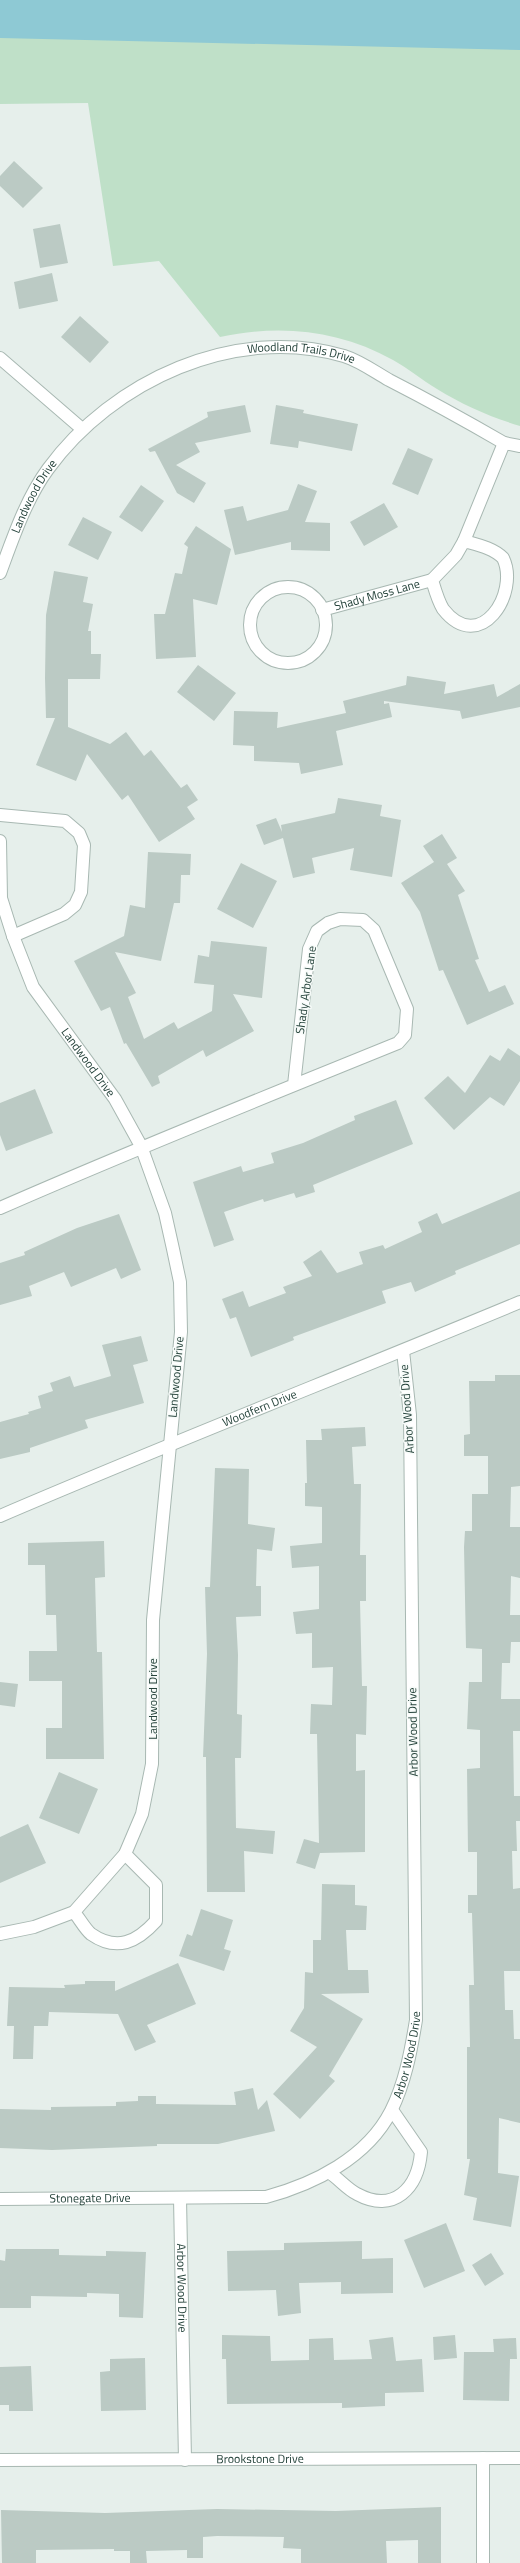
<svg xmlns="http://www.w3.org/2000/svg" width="520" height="2563" font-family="'Titillium Web',sans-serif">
<rect width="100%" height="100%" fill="#e6efeb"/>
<!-- green -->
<path fill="#bfe0c8" d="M0 0H520V426C490 417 463 405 437 389 422 380 409 369 393 360 339 330 280 324 220 337L159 261 113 266 88 103 0 104Z"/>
<!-- water -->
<path fill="#8ec9d4" d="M0 0H520V50L0 38Z"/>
<!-- building -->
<path fill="#bbcac4" d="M14 161 43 188 23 208 0 186V176Z
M60 224 68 263 40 268 33 229Z
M52 273 58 301 19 309 14 282Z
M80 316 109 342 90 363 61 337Z
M245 405 251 432 195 443 200 452 176 465 206 483 194 503 177 493 155 451 150 452 148 449 208 417 207 412Z
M276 405 304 410 303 413 358 424 352 451 299 441 298 448 270 444Z
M408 448 433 459 418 495 392 484Z
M298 484 317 491 305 522 330 523V551L291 550V542L235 555 224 510 243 506 247 521 288 510Z
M141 485 164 501 142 532 119 517Z
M384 503 398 527 364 546 350 522Z
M83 517 112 532 98 560 68 545Z
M196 526 231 549 217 605 193 599 196 657 156 659 154 614H165L175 573 182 574 188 547 184 544Z
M54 571 88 577 83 602 93 604 88 631H91V654H101L100 679H68V727L110 744 126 732 144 756 151 750 181 788 187 784 198 800 187 807 195 819 159 842 128 795 122 800 87 754 76 781 36 765 55 718H46L45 678 46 615Z
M198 665 236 693 214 721 177 692Z
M407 676 446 682 444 694 494 684 497 697 520 684V707L462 719 460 711 384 701V704L389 703 392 717 336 731 343 765 301 774 299 763 254 761V746L233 745 234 711 278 712 277 728 346 713 343 701 406 685Z
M338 798 382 805 380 816 401 820 392 877 350 870 354 848 312 858 315 873 293 878 283 838 264 845 256 825 276 818 282 832 281 825 335 813Z
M442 834 457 858 447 864 465 891 458 895 479 959 475 960 489 992 505 985 514 1004 467 1025 443 970 439 971 420 912 401 883 434 862 423 846Z
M148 852 191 854 190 875H181L180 903H174L161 961 115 952 136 993 128 997 144 1039 174 1022 178 1029 212 1011 214 985 194 983 198 955 209 957 211 941 267 947 262 998 233 994 254 1031 206 1057 203 1050 158 1076 160 1083 152 1087 126 1043 124 1044 110 1007 101 1011 74 961 124 936 130 905 145 908Z
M241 863 277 881 253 928 217 909Z
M508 1048 520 1056V1081L504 1106 490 1097 454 1130 424 1098 448 1076 465 1093 490 1055 500 1061Z
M35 1089 53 1133 6 1151 0 1135V1103Z
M396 1100 413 1144 313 1185 315 1192 296 1198 294 1193 264 1202 263 1199 224 1212 234 1240 214 1247 193 1182 241 1166 243 1172 274 1163 271 1153 303 1143 355 1120 354 1116Z
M520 1191V1244L455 1271 456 1274 415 1292 411 1282 382 1291 386 1303 293 1337 294 1340 251 1357 236 1317 230 1319 222 1299 243 1291 249 1307 286 1293 283 1287 312 1276 303 1262 321 1250 337 1273 363 1264 359 1252 383 1245 385 1249 422 1232 418 1222 437 1213 442 1224Z
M119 1214 141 1270 121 1279 116 1268 71 1287 64 1272 29 1286 32 1296 0 1305V1263L25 1255 24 1252 77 1228Z
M141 1336 148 1361 133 1365 144 1403 85 1420 88 1428 30 1448V1452L0 1459V1422L29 1414 28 1412 41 1408 38 1396 53 1391 50 1383 70 1376 74 1387 111 1376 102 1345Z
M495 1375H520V1486L511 1487 510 1527H520V1578L511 1576 510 1615H520V1642H511L510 1663H502L501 1699H520V1731H513L514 1796H520V1821H516L517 1851H512L513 1889 520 1888V1971H504L505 2010H513L514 2039H520V2123L499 2118 498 2173 519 2176 511 2227 473 2220 477 2198 464 2195 470 2159H467V2047H470L469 1985H474L472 1913H468V1895H477V1852H468L467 1769 480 1768V1730L467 1729 469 1682H482V1649L466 1648 464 1547 465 1531H472V1494H488V1456H464V1435L470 1434 469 1381H495Z
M365 1427 366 1446 352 1447 354 1484H361L360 1555H366V1601H360L362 1686H367L366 1735 356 1734V1771L365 1770V1852L320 1853 315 1869 296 1863 304 1839 319 1843 317 1734H310L311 1704 332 1705 333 1667 312 1668V1633L296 1634 293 1612 319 1609V1566L292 1568 290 1546 322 1543V1507L305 1506V1483H307L306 1440H322L321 1429Z
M215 1468 249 1469 248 1524 275 1528 272 1551 257 1549 256 1586H261V1616L236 1617 238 1655 237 1714 242 1715 241 1758H235L236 1828 275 1831 273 1854 244 1851 245 1892H207L206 1757H203L207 1654 205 1587H210Z
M104 1541 105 1577 95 1578 97 1652H102L104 1759H46V1728H62V1681H29V1651H57L56 1615H46L45 1565H28V1543Z
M0 1682 18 1684 15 1707 0 1705Z
M59 1772 98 1789 79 1834 39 1818Z
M28 1824 46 1863 0 1883V1837Z
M322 1884 355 1885V1905L367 1906 366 1930H346L348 1970H368L369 1993 321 1994 363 2019 329 2076 335 2081 300 2119 273 2094 317 2047 290 2031 304 2008 305 1972 313 1973V1940H321Z
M201 1909 233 1920 224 1949 231 1951 224 1971 179 1956 187 1934 192 1936Z
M178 1963 196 2004 147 2025 156 2042 135 2051 118 2014 49 2012 48 2026H34L33 2059H13L14 2026H7L9 1987 65 1988 64 1985 85 1984V1981H115V1991Z
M253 2088 258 2110 267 2100 275 2131 218 2144H157V2146L52 2150 0 2148V2109L51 2110V2107L116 2106V2102L138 2101V2096H156V2104L236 2105 234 2092Z
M446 2223 465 2271 424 2288 404 2240Z
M362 2241V2259L393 2258V2293L341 2294V2282L299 2283 301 2313 278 2316 276 2290 228 2291 227 2251 284 2250V2243Z
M6 2249H59V2255L106 2256V2251L146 2252 143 2318 119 2317V2294L87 2293V2297L31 2296V2308H0V2260L5 2261Z
M491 2253 504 2274 485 2286 472 2265Z
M222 2335 270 2336 271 2361 309 2360V2339L333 2338 334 2360 372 2359 369 2340 393 2337 396 2361 422 2359 424 2392 385 2393V2406L342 2408V2403L227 2404 226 2359H222Z
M455 2335 457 2358 434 2360 433 2337Z
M516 2338 517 2359H510L509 2401 463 2400 464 2352H494L493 2339Z
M145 2358 146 2410 101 2411 100 2372 110 2371V2359Z
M31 2366 33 2411H9V2405H0V2367Z
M441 2507V2563H418V2540L386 2541 387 2563H301V2549L283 2548 284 2537 217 2536 203 2537V2558H187V2550L146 2551 147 2563H130V2551H114V2549L36 2550V2563H2L1 2510 105 2513 217 2509 336 2511Z"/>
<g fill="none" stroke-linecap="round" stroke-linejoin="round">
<defs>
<g id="street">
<path d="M0 358 81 428"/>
<path d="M464 541C478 545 493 548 503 558 520 593 480 656 443 609 438 601 435 590 432 580L456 555Z"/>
<path d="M464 541 504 443"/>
<path id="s1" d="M0 573C13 538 26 499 48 469 112 381 235 324 344 356 360 361 375 372 389 380 428 400 466 421 504 443L520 446"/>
<circle cx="288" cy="625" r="38"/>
<path id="s2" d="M322 610 432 580"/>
<path d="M0 815 65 821 79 833 84 845 81 892 75 905 64 914 13 936"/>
<path id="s3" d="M0 841 1 898 13 936 33 987 115 1099 141 1146 165 1213 173 1249 180 1282 181 1332 153 1620 152 1764 142 1814 125 1854 74 1912 34 1927 0 1934"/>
<path d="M0 1208C132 1150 265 1097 398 1043L405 1035 407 1009 374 930 363 920 340 919 328 923 317 931 309 949 294 1085"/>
<path id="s4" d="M0 1516C172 1442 347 1374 520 1302"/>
<path d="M74 1912C79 1918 85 1929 91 1934 117 1952 137 1942 156 1921V1885L125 1854"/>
<path d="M330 2173C339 2179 347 2189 357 2194 394 2214 418 2188 421 2152L392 2110"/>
<path id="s5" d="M180 2198 185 2460"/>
<path id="s6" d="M0 2199 266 2197C314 2184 367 2158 391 2111 405 2083 411 2051 416 2020L410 1415 403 1351"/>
<path d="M483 2458V2563"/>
<path id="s7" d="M0 2460 520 2458"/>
</g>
</defs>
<!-- street casing -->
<use href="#street" stroke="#a8b8b2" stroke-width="14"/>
<!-- street -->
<use href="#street" stroke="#fff" stroke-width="12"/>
</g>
<g text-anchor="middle" stroke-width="3" stroke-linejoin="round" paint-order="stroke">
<!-- street labels -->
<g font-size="12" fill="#24423a" stroke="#f7fbf9">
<text dy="4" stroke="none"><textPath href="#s1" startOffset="408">Woodland Trails Drive</textPath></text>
<text dy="4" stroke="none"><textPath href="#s1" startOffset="84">Landwood Drive</textPath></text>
<text dy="4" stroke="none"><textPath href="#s2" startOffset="57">Shady Moss Lane</textPath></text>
<text transform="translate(306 990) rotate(-82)" y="4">Shady Arbor Lane</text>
<text dy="4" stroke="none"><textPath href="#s3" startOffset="245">Landwood Drive</textPath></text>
<text transform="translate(176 1377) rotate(-85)" y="4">Landwood Drive</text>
<text dy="4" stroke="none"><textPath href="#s4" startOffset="281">Woodfern Drive</textPath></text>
<text transform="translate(407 1409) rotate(-94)" y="4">Arbor Wood Drive</text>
<text transform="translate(153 1699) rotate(-90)" y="4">Landwood Drive</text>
<text transform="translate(413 1732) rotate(-91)" y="4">Arbor Wood Drive</text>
<text dy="4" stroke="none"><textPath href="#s6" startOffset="481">Arbor Wood Drive</textPath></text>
<text dy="4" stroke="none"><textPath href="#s6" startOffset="90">Stonegate Drive</textPath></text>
<text dy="4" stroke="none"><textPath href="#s5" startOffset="90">Arbor Wood Drive</textPath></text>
<text dy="4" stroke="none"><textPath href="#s7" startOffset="260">Brookstone Drive</textPath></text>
</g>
</g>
</svg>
